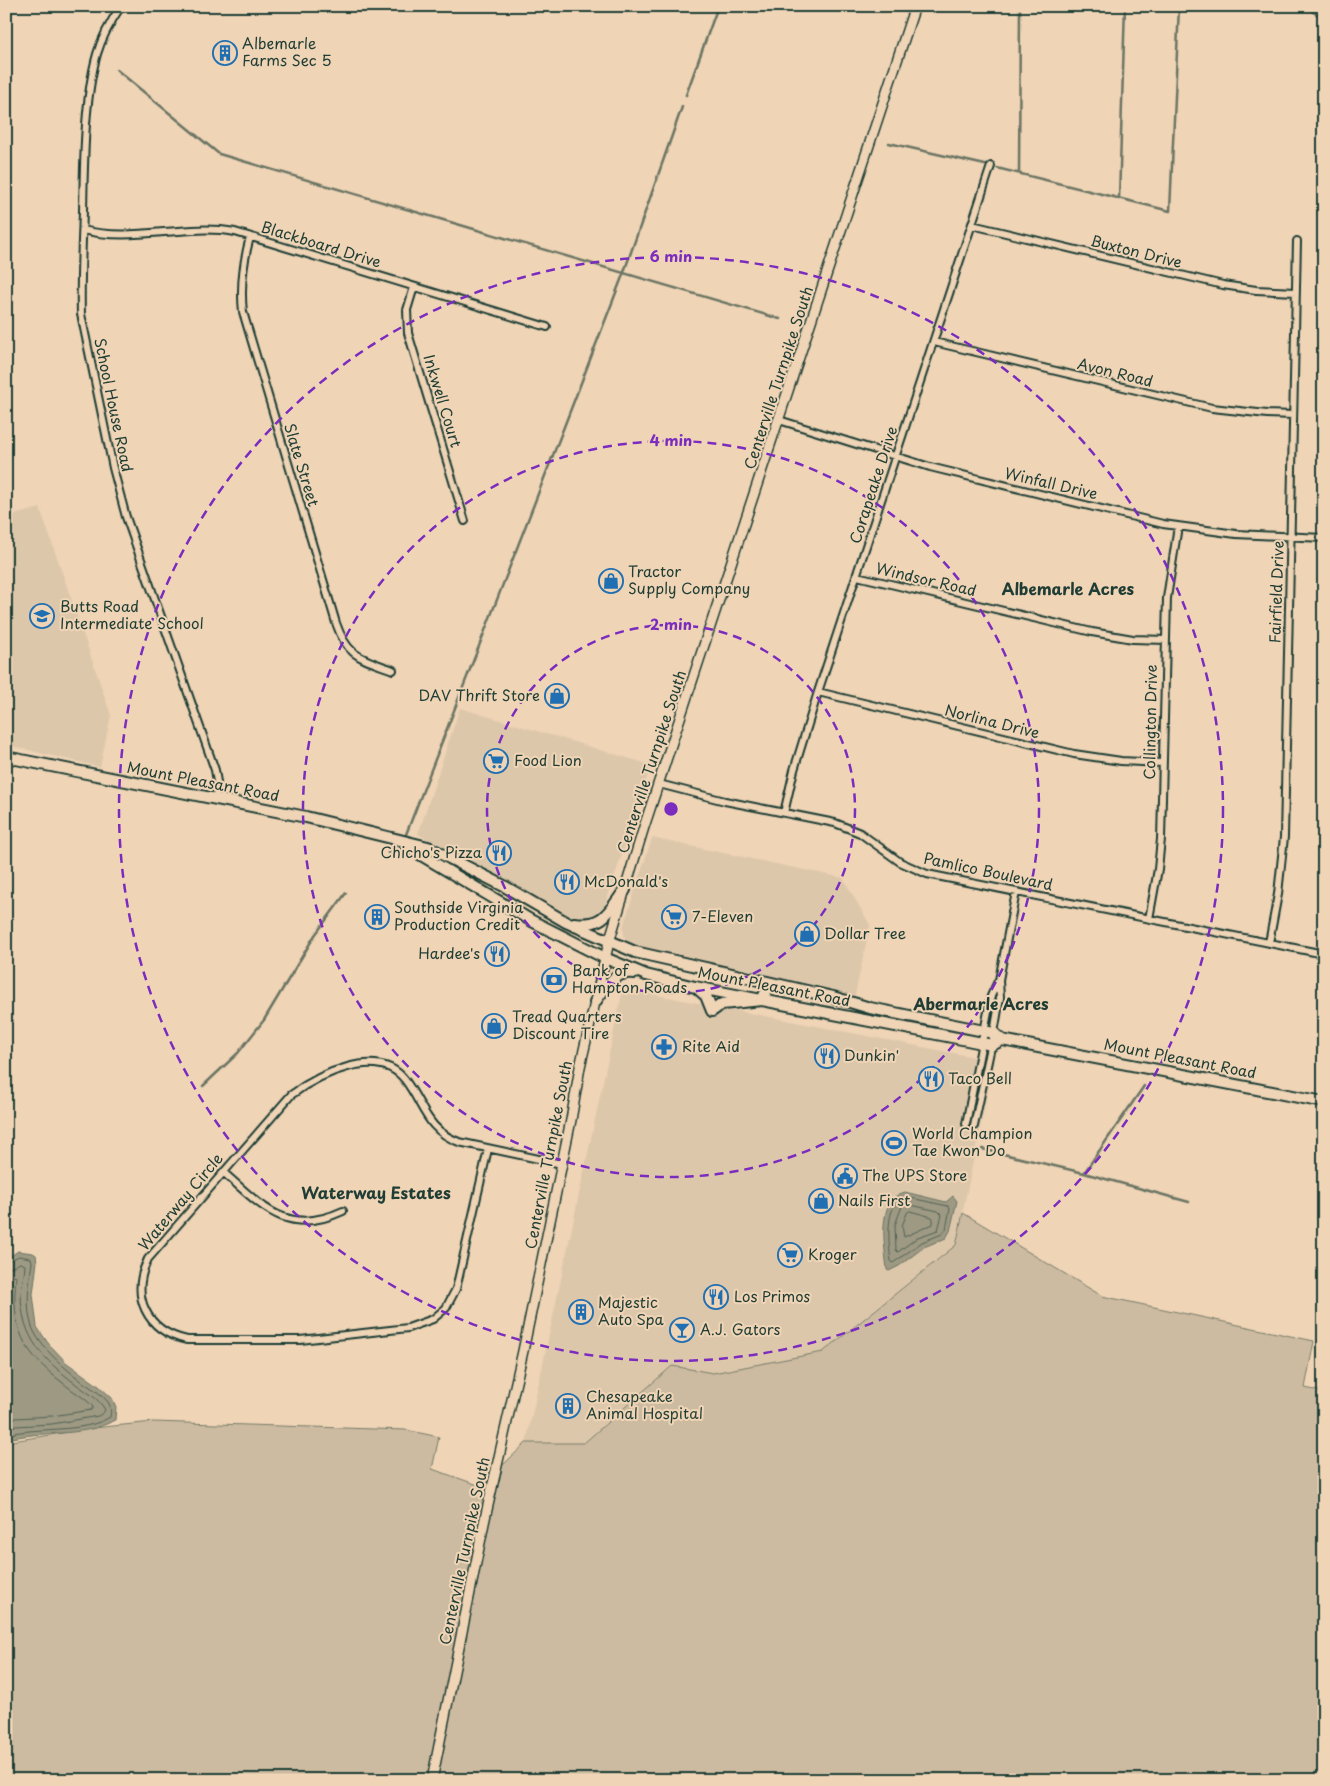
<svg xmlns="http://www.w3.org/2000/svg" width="1330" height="1786" font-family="'Playpen Sans',sans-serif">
<rect width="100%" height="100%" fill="#efd4b6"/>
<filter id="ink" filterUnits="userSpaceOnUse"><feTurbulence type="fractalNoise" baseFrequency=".02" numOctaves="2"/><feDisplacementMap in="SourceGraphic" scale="10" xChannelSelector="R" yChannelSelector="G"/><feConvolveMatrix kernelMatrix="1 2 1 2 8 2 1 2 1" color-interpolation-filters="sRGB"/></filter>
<g filter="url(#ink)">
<!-- built -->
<path fill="#ddc7ab" d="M40 508 111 715 100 767 6 745V517Z
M460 708 651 765 602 915 587 922 577 921 418 834Z
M652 838 843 878 870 925 855 995 640 948 629 942 624 936 623 927Z
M622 993H647L994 1061 956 1244 823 1352 713 1373 672 1366 584 1443H526Z"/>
<!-- green -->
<path fill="#cdbba1" stroke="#767c6a" d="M963 1213 1102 1296 1314 1341 1305 1388 1324 1392V1780H6V1442L94 1428 153 1422 406 1430 439 1437 432 1469 481 1486 526 1443H584L672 1366 713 1373 823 1352 956 1245Z"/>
<!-- water -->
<path fill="#9d9983" stroke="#6b7463" d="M905 1192 946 1202 953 1196 957 1201 950 1231 946 1238 924 1247 899 1266 889 1271 887 1270C885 1248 875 1199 905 1192Z
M18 1251 33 1253 36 1255 37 1262 33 1294 37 1327 48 1343 67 1363 99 1386 112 1398 116 1407 115 1420C81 1439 41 1429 6 1440V1259Z"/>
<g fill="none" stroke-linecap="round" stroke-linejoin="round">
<!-- shore -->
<path stroke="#516254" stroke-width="1" d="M906 1197 948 1206 950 1209 946 1229 942 1234 922 1242 893 1263 891 1261C889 1245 883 1202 906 1197Z
M906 1204 938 1211 942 1215 938 1230 918 1237 898 1252 896 1250 895 1225 902 1206Z
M910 1211 932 1217 933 1219V1224L904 1237 902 1226 907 1213Z
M6 1262 19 1256 31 1258 32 1262C29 1284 25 1306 32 1327 40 1348 67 1370 84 1383 93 1389 102 1394 108 1402 111 1407 111 1411 110 1417 83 1434 36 1426 6 1435
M6 1268 12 1267 20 1263 25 1265C25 1275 21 1285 21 1295 22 1339 43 1359 76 1384 86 1392 99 1398 105 1410L103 1413 98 1416 52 1424 16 1426 6 1428
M6 1276 14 1275 16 1277C11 1328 22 1352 63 1383 72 1391 86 1398 93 1407L91 1410 52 1416 15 1418 6 1421"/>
<!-- stream -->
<path stroke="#6b7463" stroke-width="2.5" d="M1304 6 1324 19
M117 70 219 154 780 319
M686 95 718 6
M889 143 985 165
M997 168 1170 211 1179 6
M1019 173 1020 6
M1119 199 1125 6
M405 837 624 272 682 107
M388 853 395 847
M203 1086 238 1053 264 1020 315 935 346 893
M982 1149 1084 1173 1189 1202
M1084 1173 1144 1086"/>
<defs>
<path id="minor" d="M121 6C111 21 102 37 97 54 84 100 84 163 83 211 82 245 80 280 81 314L113 468 126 517 215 770 217 782 216 799
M972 225 1223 285 1256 290 1296 292
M83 230C133 243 185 223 235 232L547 327
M250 237C243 263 240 286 243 312L336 623C348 658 361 658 393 670
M414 287 407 310 408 333 465 521
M934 342 1212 408 1267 414 1293 415
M779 420 930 467 1163 524 1236 534 1324 538
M857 576 1092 632 1133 639 1166 640
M818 692 1074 754 1121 761 1162 763
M659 784 725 801 835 823 860 833 900 862 927 874 1324 954
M784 813 794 770 818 692 991 166
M1149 919 1158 869 1161 839 1167 598 1178 526
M1269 943 1278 894 1284 837 1297 241
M966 1124 991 996 998 981
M974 1126 994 1033 1000 998 999 980 1016 892
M488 1149 456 1289 446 1308 433 1319 408 1328 300 1340H187C146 1331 130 1296 148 1259L291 1095C318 1075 378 1045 405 1080 424 1105 426 1130 459 1142L562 1164
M223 1172C263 1207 287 1237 343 1211"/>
<path id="secondary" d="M432 1780 484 1523 523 1351 571 1120 580 1067 609 942 644 827 915 6"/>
<path id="trunk" d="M6 757 306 817 428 847 504 886 566 922 635 952 833 997 870 1008 994 1033 1002 1040 1324 1102
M406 846 532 921 605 958 646 975 695 987 967 1040 992 1045 1002 1040
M574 923C604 927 609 911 625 890
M696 987 706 996 712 1011 722 1004 762 1000 770 983
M595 1002C606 987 614 970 635 973"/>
</defs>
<!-- minor casing -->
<use href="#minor" stroke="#1f3d34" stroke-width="10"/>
<!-- secondary casing -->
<use href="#secondary" stroke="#1f3d34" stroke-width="12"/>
<!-- trunk casing -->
<use href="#trunk" stroke="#1f3d34" stroke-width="14"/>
<!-- minor -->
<use href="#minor" stroke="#efd4b6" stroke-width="6"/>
<!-- secondary -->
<use href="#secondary" stroke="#efd4b6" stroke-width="9"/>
<!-- trunk -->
<use href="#trunk" stroke="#efd4b6" stroke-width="10"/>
</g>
</g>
<!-- distance rings -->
<g fill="none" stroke="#7b2cbf" stroke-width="2.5" stroke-dasharray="9 6">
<circle cx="671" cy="809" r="184"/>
<circle cx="671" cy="809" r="368"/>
<circle cx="671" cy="809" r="552"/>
</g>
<!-- icons -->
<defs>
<symbol id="building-ring" viewBox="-11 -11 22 22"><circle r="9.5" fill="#efd4b6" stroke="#1f6fb2" stroke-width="1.5"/><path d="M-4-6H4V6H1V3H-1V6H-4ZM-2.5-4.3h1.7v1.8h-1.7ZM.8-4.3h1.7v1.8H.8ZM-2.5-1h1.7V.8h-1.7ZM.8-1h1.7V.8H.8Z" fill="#1f6fb2"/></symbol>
<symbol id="shop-ring" viewBox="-11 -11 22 22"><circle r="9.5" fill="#efd4b6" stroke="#1f6fb2" stroke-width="1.5"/><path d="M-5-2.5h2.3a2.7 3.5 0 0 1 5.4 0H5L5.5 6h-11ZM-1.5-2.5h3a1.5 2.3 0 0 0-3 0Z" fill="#1f6fb2"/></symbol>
<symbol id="school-ring" viewBox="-11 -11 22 22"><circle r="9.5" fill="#efd4b6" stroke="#1f6fb2" stroke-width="1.5"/><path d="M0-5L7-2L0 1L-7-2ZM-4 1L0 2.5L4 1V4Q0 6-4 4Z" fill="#1f6fb2"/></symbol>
<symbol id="supermarket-ring" viewBox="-11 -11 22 22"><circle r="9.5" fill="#efd4b6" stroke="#1f6fb2" stroke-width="1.5"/><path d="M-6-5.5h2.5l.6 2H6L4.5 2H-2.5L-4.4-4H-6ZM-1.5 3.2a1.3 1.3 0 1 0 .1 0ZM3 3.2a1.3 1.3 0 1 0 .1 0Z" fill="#1f6fb2"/></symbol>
<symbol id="restaurant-ring" viewBox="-11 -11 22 22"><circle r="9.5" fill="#efd4b6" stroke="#1f6fb2" stroke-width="1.5"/><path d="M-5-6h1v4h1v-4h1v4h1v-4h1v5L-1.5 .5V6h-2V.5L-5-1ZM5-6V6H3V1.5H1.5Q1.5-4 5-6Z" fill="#1f6fb2"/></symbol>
<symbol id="bank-ring" viewBox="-11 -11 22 22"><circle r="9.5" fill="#efd4b6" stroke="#1f6fb2" stroke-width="1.5"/><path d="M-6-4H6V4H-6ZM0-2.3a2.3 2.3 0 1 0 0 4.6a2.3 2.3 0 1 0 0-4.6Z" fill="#1f6fb2"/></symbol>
<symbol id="pharmacy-ring" viewBox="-11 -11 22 22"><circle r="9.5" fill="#efd4b6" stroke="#1f6fb2" stroke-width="1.5"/><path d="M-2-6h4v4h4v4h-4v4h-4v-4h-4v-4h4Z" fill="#1f6fb2"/></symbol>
<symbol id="stadium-ring" viewBox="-11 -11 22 22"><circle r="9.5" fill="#efd4b6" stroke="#1f6fb2" stroke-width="1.5"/><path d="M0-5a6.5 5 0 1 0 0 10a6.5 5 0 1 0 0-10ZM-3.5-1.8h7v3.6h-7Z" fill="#1f6fb2"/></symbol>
<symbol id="civic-ring" viewBox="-11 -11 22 22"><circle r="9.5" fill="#efd4b6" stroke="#1f6fb2" stroke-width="1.5"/><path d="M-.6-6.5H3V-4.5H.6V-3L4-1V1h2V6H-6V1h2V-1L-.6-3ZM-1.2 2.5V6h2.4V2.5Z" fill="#1f6fb2"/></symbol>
<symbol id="bar-ring" viewBox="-11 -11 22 22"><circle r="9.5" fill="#efd4b6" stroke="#1f6fb2" stroke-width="1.5"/><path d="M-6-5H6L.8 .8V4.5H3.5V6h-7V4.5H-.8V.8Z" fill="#1f6fb2"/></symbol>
</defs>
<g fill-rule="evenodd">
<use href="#building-ring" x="211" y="39" width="28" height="28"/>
<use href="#shop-ring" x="597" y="567" width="28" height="28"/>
<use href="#school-ring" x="28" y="602" width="28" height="28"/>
<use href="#shop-ring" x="543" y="682" width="28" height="28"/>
<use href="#supermarket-ring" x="482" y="747" width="28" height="28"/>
<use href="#restaurant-ring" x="485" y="839" width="28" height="28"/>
<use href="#restaurant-ring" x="553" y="868" width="28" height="28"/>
<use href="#building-ring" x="363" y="903" width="28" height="28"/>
<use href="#supermarket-ring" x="660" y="903" width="28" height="28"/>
<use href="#shop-ring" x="793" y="920" width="28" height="28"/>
<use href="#restaurant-ring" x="483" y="940" width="28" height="28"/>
<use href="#bank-ring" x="540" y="966" width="28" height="28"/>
<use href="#shop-ring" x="480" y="1012" width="28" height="28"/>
<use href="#pharmacy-ring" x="650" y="1033" width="28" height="28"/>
<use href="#restaurant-ring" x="813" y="1042" width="28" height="28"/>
<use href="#restaurant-ring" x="917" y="1065" width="28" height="28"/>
<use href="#stadium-ring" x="880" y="1129" width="28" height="28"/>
<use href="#civic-ring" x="831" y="1162" width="28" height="28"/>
<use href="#shop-ring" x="807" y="1187" width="28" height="28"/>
<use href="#supermarket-ring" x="776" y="1241" width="28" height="28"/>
<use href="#restaurant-ring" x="702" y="1283" width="28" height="28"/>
<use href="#building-ring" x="567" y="1298" width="28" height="28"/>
<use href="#bar-ring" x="668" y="1316" width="28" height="28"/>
<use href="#building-ring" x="554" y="1392" width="28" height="28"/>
</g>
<g text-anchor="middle" stroke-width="4" stroke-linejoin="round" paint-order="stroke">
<!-- poi labels -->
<g font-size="15" fill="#1f3d34" stroke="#efd4b6" text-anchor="start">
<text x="242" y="49">Albemarle<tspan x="242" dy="17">Farms Sec 5</tspan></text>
<text x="628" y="577">Tractor<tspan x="628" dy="17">Supply Company</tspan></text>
<text x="60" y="612">Butts Road<tspan x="60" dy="17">Intermediate School</tspan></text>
<text x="540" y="701" text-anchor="end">DAV Thrift Store</text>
<text x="514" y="766">Food Lion</text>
<text x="482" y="858" text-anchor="end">Chicho's Pizza</text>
<text x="584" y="887">McDonald's</text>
<text x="394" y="913">Southside Virginia<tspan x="394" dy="17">Production Credit</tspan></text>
<text x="692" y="922">7-Eleven</text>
<text x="824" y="939">Dollar Tree</text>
<text x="480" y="959" text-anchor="end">Hardee's</text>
<text x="572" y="976">Bank of<tspan x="572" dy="17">Hampton Roads</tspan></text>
<text x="512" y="1022">Tread Quarters<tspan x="512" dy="17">Discount Tire</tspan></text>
<text x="682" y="1052">Rite Aid</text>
<text x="844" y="1061">Dunkin'</text>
<text x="948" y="1084">Taco Bell</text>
<text x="912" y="1139">World Champion<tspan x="912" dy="17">Tae Kwon Do</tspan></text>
<text x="862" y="1181">The UPS Store</text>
<text x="838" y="1206">Nails First</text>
<text x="808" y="1260">Kroger</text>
<text x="734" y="1302">Los Primos</text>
<text x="598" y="1308">Majestic<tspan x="598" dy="17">Auto Spa</tspan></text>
<text x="700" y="1335">A.J. Gators</text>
<text x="586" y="1402">Chesapeake<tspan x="586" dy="17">Animal Hospital</tspan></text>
</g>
<!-- street labels -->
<g font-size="15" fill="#1f3d34" stroke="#efd4b6">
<text transform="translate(321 245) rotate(17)" y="5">Blackboard Drive</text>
<text transform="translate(1136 252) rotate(14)" y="5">Buxton Drive</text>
<text transform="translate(1115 373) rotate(14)" y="5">Avon Road</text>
<text transform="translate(779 378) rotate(-72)" y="5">Centerville Turnpike South</text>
<text transform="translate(442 401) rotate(73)" y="5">Inkwell Court</text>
<text transform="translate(113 405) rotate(78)" y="5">School House Road</text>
<text transform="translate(301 465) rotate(73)" y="5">Slate Street</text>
<text transform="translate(1051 484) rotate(13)" y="5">Winfall Drive</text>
<text transform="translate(874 485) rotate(-72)" y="5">Corapeake Drive</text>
<text transform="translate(926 580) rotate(13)" y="5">Windsor Road</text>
<text transform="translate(1277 592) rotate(-88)" y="5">Fairfield Drive</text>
<text transform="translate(992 722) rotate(14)" y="5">Norlina Drive</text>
<text transform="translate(1151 722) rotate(-89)" y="5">Collington Drive</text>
<text transform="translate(652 762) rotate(-72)" y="5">Centerville Turnpike South</text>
<text transform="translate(203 782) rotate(11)" y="5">Mount Pleasant Road</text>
<text transform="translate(988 872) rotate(12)" y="5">Pamlico Boulevard</text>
<text transform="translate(774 987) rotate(11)" y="5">Mount Pleasant Road</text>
<text transform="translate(1180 1059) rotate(11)" y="5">Mount Pleasant Road</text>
<text transform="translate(549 1155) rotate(-79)" y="5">Centerville Turnpike South</text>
<text transform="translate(181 1202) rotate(-50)" y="5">Waterway Circle</text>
<text transform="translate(465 1551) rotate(-78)" y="5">Centerville Turnpike South</text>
</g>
<!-- neighbourhood labels -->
<g font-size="16" font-weight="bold" fill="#1f3d34" stroke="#efd4b6">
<text x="1068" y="595">Albemarle Acres</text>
<text x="981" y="1010">Abermarle Acres</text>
<text x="376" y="1199">Waterway Estates</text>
</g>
</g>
<circle cx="671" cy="809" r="8" fill="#7b2cbf" stroke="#efd4b6" stroke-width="2.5"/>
<g font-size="15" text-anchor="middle" font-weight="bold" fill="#7b2cbf" stroke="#efd4b6" stroke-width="4" stroke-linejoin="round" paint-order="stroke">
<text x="671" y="262">6 min</text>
<text x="671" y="446">4 min</text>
<text x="671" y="630">2 min</text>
</g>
<!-- margin -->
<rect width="1330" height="1786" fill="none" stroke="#efd4b6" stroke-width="25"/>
<rect x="12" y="12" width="1305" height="1761" fill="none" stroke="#1f3d34" stroke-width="2" filter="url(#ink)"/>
</svg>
